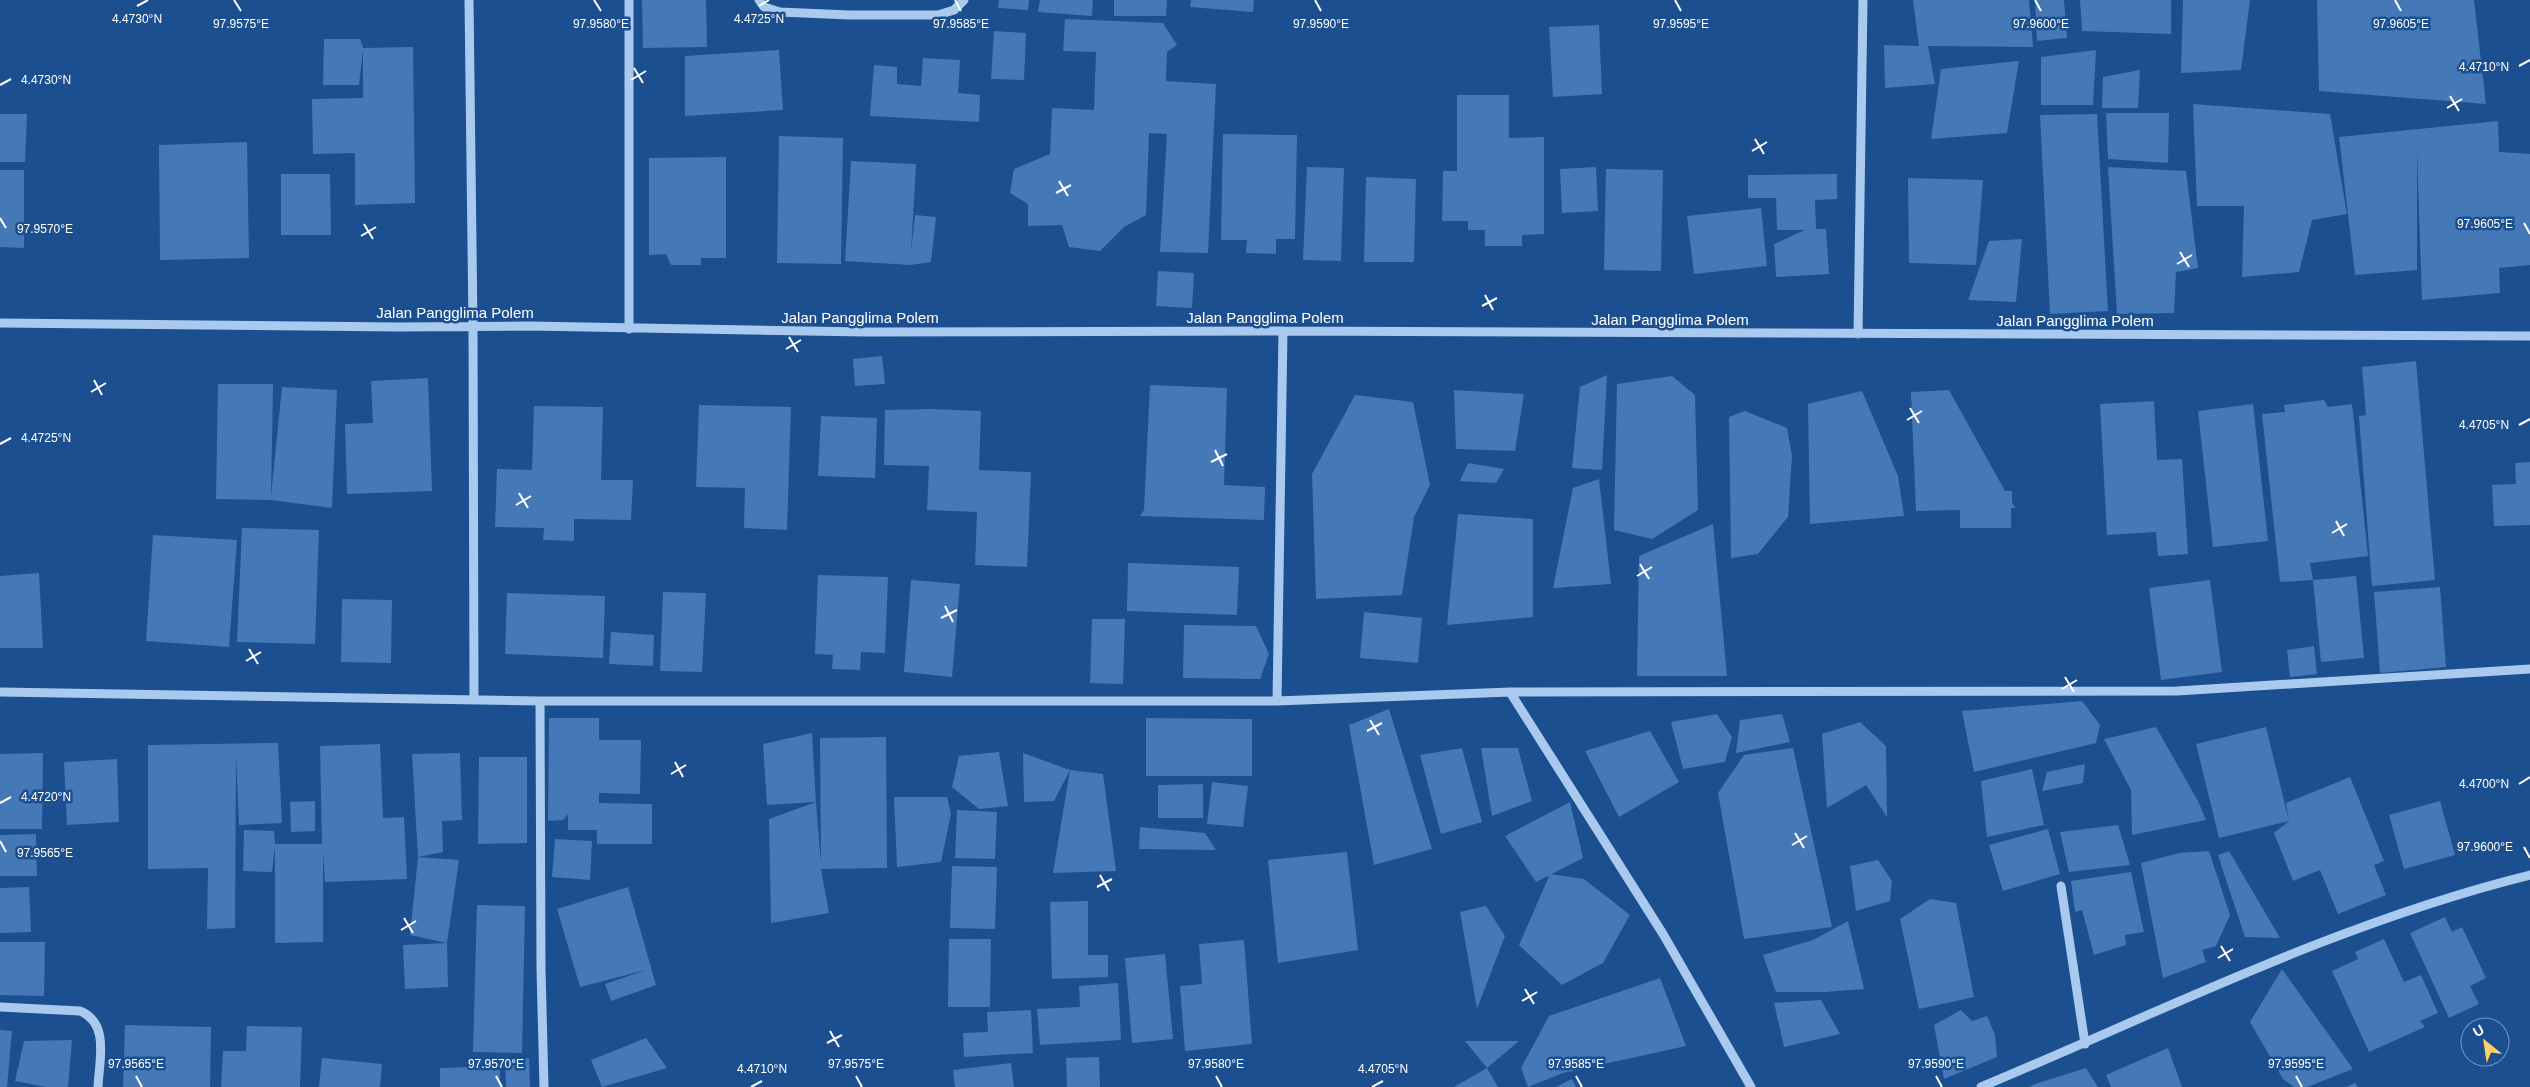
<svg xmlns="http://www.w3.org/2000/svg" width="2530" height="1087" font-family="Helvetica,sans-serif">
<rect width="100%" height="100%" fill="#1b4f8f"/>
<!-- building -->
<path fill="#4478b7" d="M642 0H706L707 47 643 48Z
M999 0H1029L1028 10 998 8Z
M1040 0H1093L1092 16 1038 12Z
M1114 0H1167L1166 16H1114Z
M1191 0H1254L1253 12 1190 7Z
M1913 0H2029L2033 47 1928 46 1935 84 1885 88 1884 45 1919 46Z
M2035 0H2064L2067 38 2037 41Z
M2080 0H2171V34L2082 31Z
M2183 0H2250L2241 70 2181 73Z
M2317 0H2474L2486 104 2319 91Z
M1065 19 1163 23 1177 45 1167 52 1166 81 1216 84 1208 253 1160 252 1167 134 1149 133 1146 215 1124 227 1100 251 1069 247 1062 225 1028 226V204L1010 193 1014 169 1050 154 1052 108 1094 110 1096 52 1063 51Z
M1599 25 1602 94 1553 97 1549 27Z
M994 31 1026 33 1024 80 991 79Z
M324 39H360L363 48 413 47 415 203 355 205V153L313 154 312 99 363 98V50L359 85H323Z
M779 50 783 110 685 116V56Z
M2096 50 2093 105H2041V57Z
M923 58 960 60 958 93 980 95 979 122 870 116 874 65 897 67V84L921 86Z
M2019 61 2007 133 1931 139 1941 69Z
M2140 70 2138 108H2102L2103 77Z
M1457 95H1509V138L1544 137V234L1522 235V246H1485V230H1468V221H1442L1443 171H1457Z
M2193 104 2330 114 2347 214 2312 220 2299 272 2242 277 2244 206H2197Z
M2106 113H2169L2168 163 2108 159Z
M0 114H27L25 162H0Z
M2097 114 2108 311 2050 314 2040 115Z
M2498 121 2499 152 2530 154V265L2499 268 2500 293 2422 300 2417 152V270L2355 275 2339 137Z
M1223 134 1297 135 1295 239H1276V254L1246 253 1247 240H1221Z
M779 136 843 138 841 264 777 263Z
M247 142 249 258 160 260 159 145Z
M726 157V258H701V265H671L666 254 649 255V158Z
M851 161 916 164 911 252 915 215 936 217 931 262 910 265 845 261Z
M1307 167 1344 168 1341 261 1303 260Z
M1596 167 1598 211 1562 213 1560 169Z
M2108 167 2186 171 2198 268 2176 272 2174 313 2117 314Z
M1606 169 1663 170 1661 271 1604 270Z
M0 170H24V248L0 247Z
M281 174H330L331 235H281Z
M1837 174V199L1815 200 1816 229H1826L1829 274 1776 277 1774 244 1805 230H1777L1776 198H1748V175Z
M1366 177 1416 179 1414 262H1364Z
M1908 178 1983 180 1976 265 1909 263Z
M1761 208 1767 266 1694 274 1687 216Z
M2022 239 2016 302 1968 300 1989 241Z
M1158 271 1194 273 1192 308 1156 306Z
M882 356 885 384 855 386 853 359Z
M2416 361 2435 580 2372 586 2359 416 2366 415 2362 367Z
M1607 375 1602 470 1572 468 1580 387Z
M1672 376 1695 395 1698 510 1652 539 1614 530 1617 384Z
M428 378 432 491 347 494 345 424 373 423 371 381Z
M218 384H273L271 496 282 387 337 390 332 508 271 500 216 499Z
M1150 385 1227 388 1224 485 1265 487 1264 520 1140 516 1144 510Z
M1454 390 1524 394 1515 451 1456 449Z
M1949 390 2005 491H2012V502L2015 508H2011V528H1960V510L1916 511 1911 392Z
M1862 391 1898 476 1904 516 1810 524 1808 404Z
M1355 395 1413 402 1430 485 1414 517 1402 595 1316 599 1312 474Z
M2324 400 2328 407 2352 404 2368 556 2310 563 2313 580 2356 576 2364 658 2321 662 2313 580 2280 582 2262 414 2285 412 2284 405Z
M2154 401 2157 460 2182 459 2188 554 2158 556 2156 532 2107 535 2100 404Z
M2253 404 2268 541 2213 547 2198 411Z
M699 405 791 407 787 530 744 528 745 488 696 487Z
M534 406 603 407 601 480H633L631 520 574 519V541L543 540 544 528 495 527 497 469 532 470Z
M931 409 981 411 979 470 1031 472 1027 567 975 565 977 512 927 510 929 466 884 465 885 410Z
M1745 411 1787 428 1792 456 1788 517 1758 554 1731 558 1729 417Z
M821 416 877 418 875 478 818 476Z
M2530 462V525L2494 526 2492 485 2516 484 2515 463Z
M1468 463 1504 469 1496 483 1460 481Z
M1599 479 1611 584 1553 588 1573 488Z
M1458 514 1533 519V617L1447 625Z
M1713 524 1727 676H1637L1639 556Z
M242 528 319 530 315 644 237 642Z
M153 535 237 540 229 647 146 641Z
M1128 563 1239 567 1237 615 1127 611Z
M39 573 43 648H0V576Z
M818 575 888 577 885 653 861 652 860 670 832 669 833 655 815 654Z
M911 580 960 584 952 677 904 672Z
M2210 580 2222 672 2161 680 2149 588Z
M2440 587 2446 667 2380 673 2374 592Z
M663 592 706 593 702 672 660 671Z
M507 593 605 596 603 658 505 654Z
M342 599 392 600 391 663 341 662Z
M1364 612 1422 618 1418 663 1360 658Z
M1092 619H1125L1123 684 1090 683Z
M1184 625 1256 626 1269 654 1260 679 1183 678Z
M611 632 654 635 653 666 609 664Z
M2314 646 2317 674 2290 677 2287 650Z
M2082 701 2100 725 2096 743 1974 772 1962 711Z
M1389 709 1432 849 1374 865 1349 725Z
M1717 714 1732 737 1725 762 1683 769 1671 722Z
M1782 714 1790 742 1736 753 1740 720Z
M549 718H599V740H641L640 794 599 793V803L652 804V844H597V830H568V814L563 820 548 821Z
M1146 718 1252 719V776H1146Z
M1860 722 1886 746 1887 817 1866 785 1827 808 1822 734Z
M2156 727 2198 801 2206 820 2132 835 2131 790 2104 739Z
M2266 727 2289 821 2286 803 2350 777 2384 861 2374 865 2386 895 2338 914 2320 870 2293 881 2274 833 2289 821 2219 838 2196 744Z
M1650 731 1679 782 1619 817 1585 751Z
M812 733 816 802 767 805 763 744Z
M886 737 887 868 821 869 829 913 771 923 769 819 816 802 821 864 820 738Z
M278 743 282 823 239 825 236 756 235 928 207 929 208 868 148 869V745Z
M380 744 383 818 404 817 407 879 325 882 323 852V942L275 943V846L272 872 243 871 244 830 274 831 275 844H322L320 746Z
M1462 748 1482 822 1441 834 1420 755Z
M1481 748H1518L1532 801 1492 816Z
M1793 748 1832 927 1744 939 1718 793 1744 755Z
M999 752 1008 806 979 809 952 787 959 756Z
M43 753 42 829H0V754Z
M460 753 462 820 442 821 443 852 418 857 412 754Z
M1023 753 1070 770 1103 774 1116 871 1053 873 1070 770 1054 801 1024 802Z
M479 757H527V843L478 844Z
M117 759 119 822 67 825 64 762Z
M2085 764 2083 783 2042 791 2047 772Z
M2032 769 2044 825 1987 837 1981 781Z
M1212 782 1248 786 1243 827 1207 824Z
M1203 784V818H1158V785Z
M894 797H947L951 814 941 862 897 867Z
M315 801V831L291 832 290 802Z
M2440 801 2455 855 2404 869 2389 815Z
M1570 802 1583 858 1536 882 1505 836Z
M957 810 997 812 995 859 955 858Z
M2118 825 2130 865 2069 872 2060 832Z
M1140 827 1205 833 1216 850 1139 849Z
M2048 829 2060 874 2003 891 1989 845Z
M36 834 37 876H0V835Z
M555 839 592 841 590 880 552 877Z
M2209 851 2230 915 2216 946 2202 950 2206 962 2163 978 2141 863 2179 853Z
M2229 851 2280 938 2245 937 2218 855Z
M1347 852 1358 950 1278 963 1268 860Z
M418 857 459 860 447 943 410 935Z
M1878 860 1892 881 1890 901 1856 911 1850 866Z
M952 866 997 867 995 929 950 928Z
M2131 872 2144 932 2125 935 2126 945 2094 955 2082 910 2075 912 2071 881Z
M1550 874 1584 879 1630 915 1603 963 1562 985 1519 945Z
M29 887 31 932 0 933V888Z
M628 887 656 985 611 1001 605 984 646 970 580 987 557 909Z
M1930 899 1956 903 1974 997 1919 1009 1900 919Z
M1088 901V955H1108V977L1052 979 1050 902Z
M477 905 525 906 522 1053 473 1052Z
M1486 906 1505 936 1477 1009 1460 912Z
M2445 917 2452 932 2462 927 2486 978 2470 986 2479 1004 2449 1018 2410 933Z
M1848 921 1864 989 1825 992H1776L1763 955 1813 940Z
M949 939H991L990 1007H948Z
M2384 939 2404 982 2421 975 2438 1013 2420 1021 2425 1027 2369 1052 2332 971 2358 959 2355 952Z
M1244 940 1252 1044 1185 1051 1180 986 1202 984 1199 944Z
M0 942H45L44 996 0 995Z
M447 943 448 987 405 989 403 945Z
M1165 954 1173 1039 1132 1043 1125 958Z
M2282 969 2353 1069 2307 1087H2294L2283 1079 2250 1022Z
M1660 978 1686 1046 1563 1073 1528 1087 1521 1068 1549 1016Z
M1118 983 1121 1040 1040 1045 1037 1009 1080 1007 1079 986Z
M1821 1000 1840 1034 1784 1047 1774 1003Z
M1031 1010 1033 1053 964 1057 963 1033 988 1032 987 1012Z
M1961 1010 1972 1021 1987 1016 1995 1035 1997 1057 1944 1079 1934 1025Z
M125 1025 211 1027 210 1087H123Z
M247 1026 302 1027 300 1087H221L223 1051H246Z
M0 1030 12 1031 7 1087H0Z
M646 1038 667 1068 602 1087 591 1060Z
M72 1040 68 1087H46L15 1081 24 1041Z
M1465 1041H1519L1487 1068Z
M2168 1048 2182 1087H2111L2106 1075Z
M1099 1057 1100 1087H1067L1066 1058Z
M322 1058 382 1064 380 1087H319Z
M529 1058 530 1087H506L505 1059Z
M1011 1063 1014 1087H955L953 1070Z
M500 1066V1087H440V1068Z
M1487 1068 1498 1087H1454Z
M2086 1068 2098 1087H2029L2035 1084Z
M1572 1079 1576 1087H1556Z
M2355 1083 2358 1087H2346Z"/>
<g fill="none" stroke-linecap="round" stroke-linejoin="round">
<!-- minor -->
<path stroke="#a9c9ee" stroke-width="9" d="M469 0 473 327 474 699
M759 0 764 7 780 12 849 15H938L954 10 964 0
M0 323 398 327 530 326 865 332 1283 331 2530 336
M629 329V0
M1858 334 1863 0
M0 692 540 701H1277L1510 692 2177 691 2530 669
M1510 692 1663 934 1751 1087
M540 701 541 969 544 1087
M1277 701 1283 331
M2061 886 2085 1044
M0 1007 80 1011C110 1023 99 1061 98 1087
M1981 1087C2161 1012 2339 922 2530 875"/>
</g>
<!-- ticks -->
<path fill="none" stroke="#fff" stroke-width="2" d="M234 0 241 11M594 0 601 11M955 0 961 11M1315 0 1321 11M1675 0 1681 11M2035 0 2041 11M2395 0 2401 11M137 6 148 0M759 6 769 0M2519 66 2530 60M634 68 643 83M631 80 646 71M0 85 11 79M2450 96 2459 111M2447 108 2462 99M1755 139 1764 154M1752 151 1767 142M1059 181 1068 196M1056 193 1071 185M0 218 6 228M2524 223 2530 234M364 224 373 239M361 236 376 227M2180 252 2189 267M2177 264 2192 255M1485 295 1493 310M1482 306 1497 298M789 337 798 352M786 349 801 340M94 380 102 395M91 392 106 383M1910 408 1919 423M1907 420 1922 411M2519 425 2530 419M0 444 11 438M1215 450 1223 466M1211 462 1227 454M519 493 528 508M516 505 531 496M2336 521 2344 536M2332 533 2347 524M1640 564 1649 579M1637 576 1652 567M945 606 953 622M941 618 957 610M249 649 258 664M246 661 261 652M2065 677 2074 692M2062 689 2077 680M1370 720 1379 735M1367 731 1382 723M675 762 683 777M671 774 686 765M2519 784 2530 777M0 803 11 797M1795 833 1804 848M0 841 6 852M1792 845 1807 836M2524 847 2530 858M1100 875 1109 891M1097 887 1112 879M404 918 413 933M401 930 416 921M2221 946 2230 961M2218 958 2233 949M1525 989 1534 1004M1522 1001 1537 992M830 1031 839 1047M827 1043 842 1035M136 1076 142 1087M496 1076 502 1087M856 1076 862 1087M1216 1076 1222 1087M1576 1076 1582 1087M1936 1076 1942 1087M2296 1076 2302 1087M751 1087 762 1081M1372 1087 1383 1081"/>
<g text-anchor="middle" stroke-width="5" stroke-linejoin="round" paint-order="stroke">
<!-- street labels -->
<g font-size="15" fill="#fff" stroke="#1b4f8f">
<text x="455" y="318">Jalan Pangglima Polem</text>
<text x="860" y="323">Jalan Pangglima Polem</text>
<text x="1265" y="323">Jalan Pangglima Polem</text>
<text x="1670" y="325">Jalan Pangglima Polem</text>
<text x="2075" y="326">Jalan Pangglima Polem</text>
</g>
</g>
<g font-size="12" text-anchor="middle" fill="#fff" stroke="#1b4f8f" stroke-width="5" stroke-linejoin="round" paint-order="stroke">
<text x="137" y="23">4.4730°N</text>
<text x="759" y="23">4.4725°N</text>
<text x="241" y="28">97.9575°E</text>
<text x="601" y="28">97.9580°E</text>
<text x="961" y="28">97.9585°E</text>
<text x="1321" y="28">97.9590°E</text>
<text x="1681" y="28">97.9595°E</text>
<text x="2041" y="28">97.9600°E</text>
<text x="2401" y="28">97.9605°E</text>
<text x="2484" y="71">4.4710°N</text>
<text x="46" y="84">4.4730°N</text>
<text x="2485" y="228">97.9605°E</text>
<text x="45" y="233">97.9570°E</text>
<text x="2484" y="429">4.4705°N</text>
<text x="46" y="442">4.4725°N</text>
<text x="2484" y="788">4.4700°N</text>
<text x="46" y="801">4.4720°N</text>
<text x="2485" y="851">97.9600°E</text>
<text x="45" y="857">97.9565°E</text>
<text x="136" y="1068">97.9565°E</text>
<text x="496" y="1068">97.9570°E</text>
<text x="856" y="1068">97.9575°E</text>
<text x="1216" y="1068">97.9580°E</text>
<text x="1576" y="1068">97.9585°E</text>
<text x="1936" y="1068">97.9590°E</text>
<text x="2296" y="1068">97.9595°E</text>
<text x="762" y="1073">4.4710°N</text>
<text x="1383" y="1073">4.4705°N</text>
</g>
<!-- north arrow -->
<g transform="translate(2485 1042) rotate(330)"><circle r="24" fill="#1b4f8f" stroke="#7695bc"/>
<path d="M0-4L9 19L0 12L-9 19Z" fill="#ffd166"/>
<text y="-8" font-size="14" font-weight="bold" text-anchor="middle" fill="#ffffff">U</text>
</g>
</svg>
